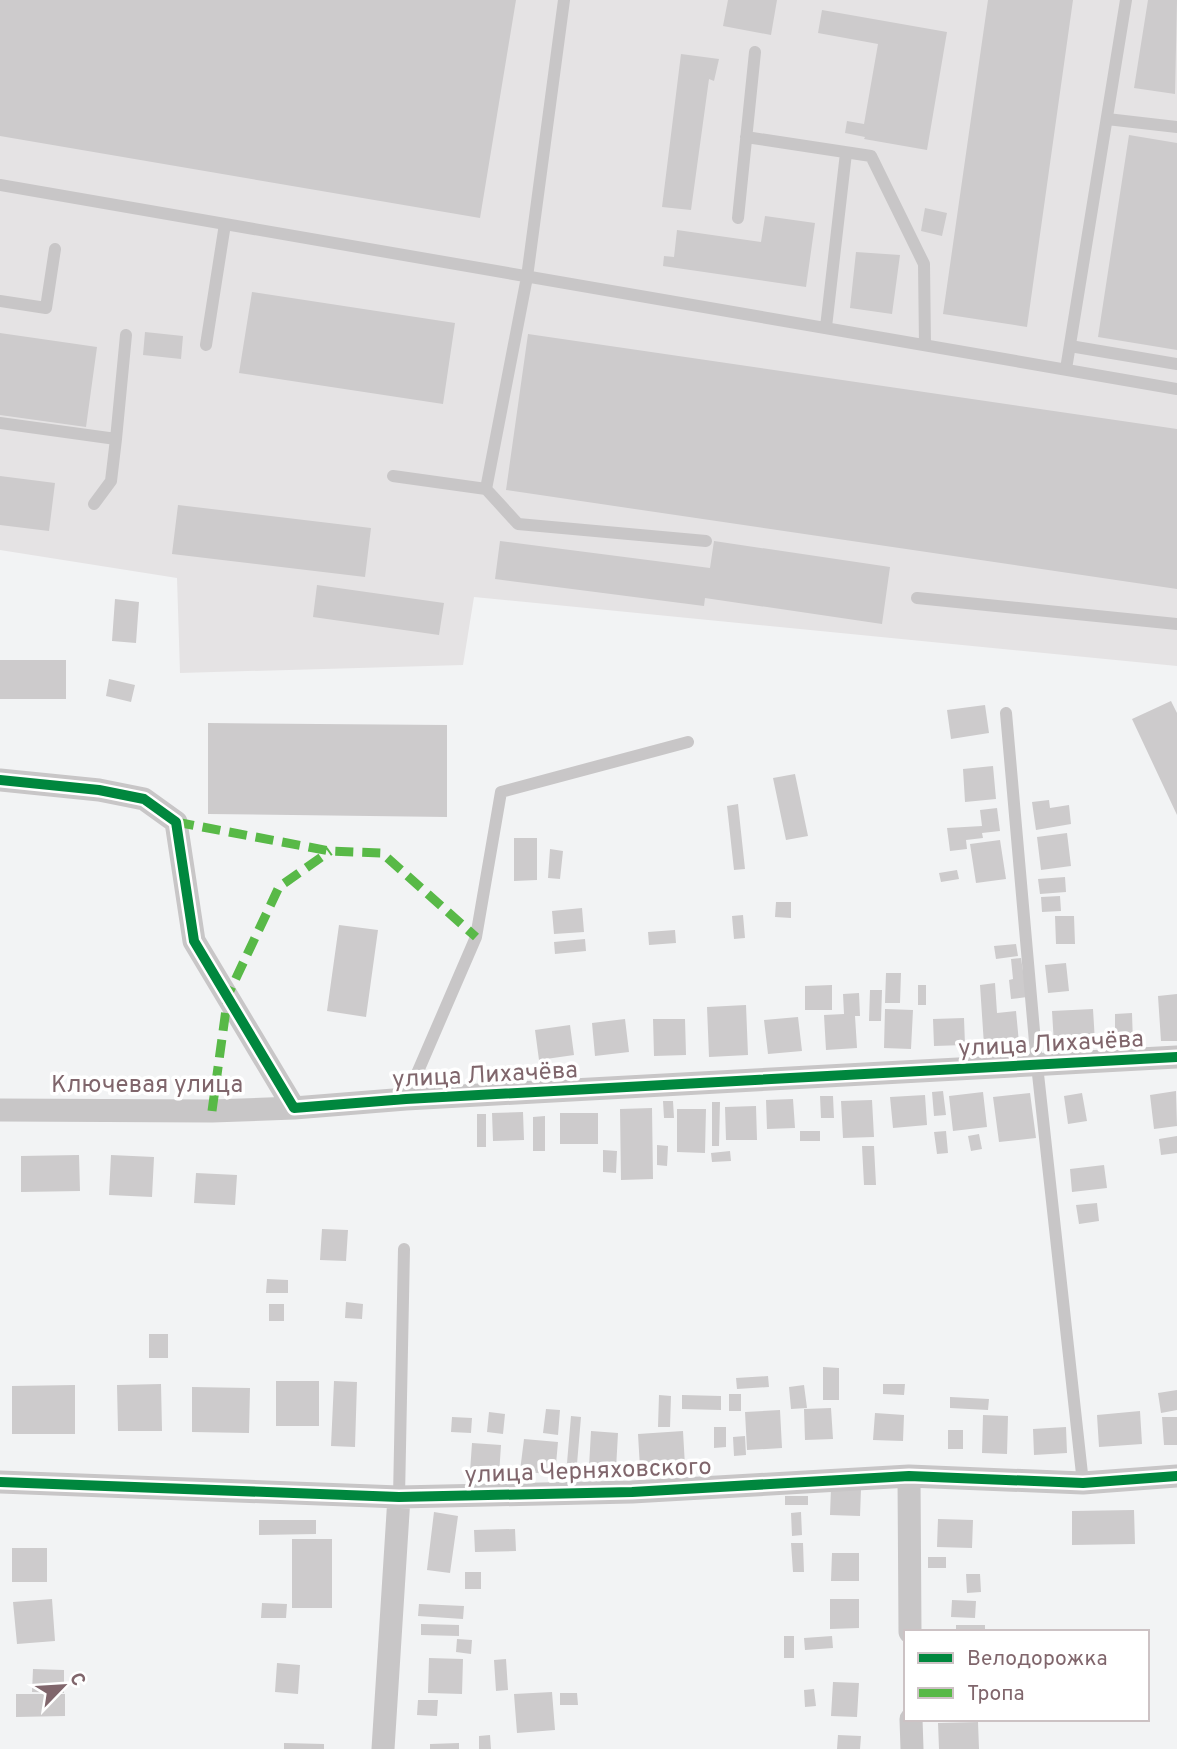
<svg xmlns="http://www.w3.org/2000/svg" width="1177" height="1749" font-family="Overpass,sans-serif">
<rect width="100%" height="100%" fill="#f2f3f4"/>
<!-- built -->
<path fill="#e5e3e4" d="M0 0H1177V666L474 597 463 665 180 673 177 578 0 550Z"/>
<!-- building -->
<path fill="#cdcbcc" d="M0 0H516L480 218 0 136Z
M728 0H777L771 35 723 26Z
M988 0H1073L1027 327 943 314Z
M1148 0H1177L1175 94 1134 88Z
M822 10 947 32 927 150 864 139 865 137 845 133 847 121 864 124 878 44 818 33Z
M681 54 719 59 714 81 709 79 691 210 662 207Z
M1129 135 1177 143V350L1098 337Z
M925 208 947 213 942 236 921 231Z
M765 216 815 223 806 287 663 266 664 256 674 257 677 230 761 242Z
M856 252 900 255 892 314 850 308Z
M252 292 455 323 443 404 239 373Z
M145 332 183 336 181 359 143 355Z
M0 333 97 347 86 427 0 415Z
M528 334 1177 429V589L506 490Z
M0 476 55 483 49 531 0 525Z
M178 505 371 528 365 577 172 554Z
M500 541 710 568 714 541 890 567 882 624 705 598 704 606 495 579Z
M317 585 444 603 439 635 313 617Z
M115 599 139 602 136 643 112 641Z
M0 660H66V699H0Z
M109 679 135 685 131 702 106 696Z
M1171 701 1177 713V815L1132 719Z
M985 705 989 733 951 739 947 710Z
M208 723 447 725V817L208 814Z
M993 766 996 799 965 802 963 769Z
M795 774 808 836 786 840 773 778Z
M1049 800 1050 808 1069 805 1071 824 1036 830 1032 802Z
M738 804 745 869 734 870 727 806Z
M997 808 1000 831 982 833 983 838 966 840 967 849 950 851 947 828 982 826 980 810Z
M1067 833 1071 866 1041 870 1037 837Z
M514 838H537V880L514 881Z
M1000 840 1006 879 976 883 970 844Z
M550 849 563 851 560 879 548 878Z
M957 870 959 879 941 882 939 873Z
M1065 877 1066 892 1040 894 1038 879Z
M1060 896 1061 911 1042 912 1041 897Z
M776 902H791V918L775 917Z
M582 908 584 932 554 934 552 911Z
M743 915 745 938 734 939 732 916Z
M1055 916H1074L1075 944H1056Z
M339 925 378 930 366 1017 327 1011Z
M675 930 676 943 649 945 648 932Z
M585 939 586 951 555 954 554 942Z
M1016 944 1018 956 996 959 994 946Z
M1021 958 1027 997 1011 999 1009 980 1013 979 1011 959Z
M1066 963 1069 991 1048 993 1045 965Z
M886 973H901L900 1003H885Z
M995 983 997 1013 1016 1011 1019 1043 984 1045 980 985Z
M832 985V1010H805V986Z
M918 985H926V1005H918Z
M870 990H882L881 1021H869Z
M859 993 860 1016H855L857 1048 826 1050 824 1015 844 1014 843 994Z
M1177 994V1041H1161L1158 996Z
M746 1005 748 1055 709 1057 707 1007Z
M885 1009 913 1010 911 1049 884 1048Z
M1093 1009 1095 1042 1054 1044 1052 1011Z
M1132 1013 1133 1043H1115V1014Z
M798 1017 802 1051 768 1054 764 1020Z
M964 1018 965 1045 934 1046 933 1019Z
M625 1019 629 1052 595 1056 592 1023Z
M653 1019H685L686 1055 654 1056Z
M570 1025 574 1055 539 1060 535 1030Z
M943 1091 946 1115 934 1116 932 1092Z
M1176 1091 1177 1126 1154 1129 1150 1095Z
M983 1092 987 1127 953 1131 949 1096Z
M1030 1093 1036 1138 999 1142 993 1097Z
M1082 1093 1087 1121 1068 1124 1064 1096Z
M925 1095 927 1125 893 1128 890 1097Z
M820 1096H833L834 1118H821Z
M793 1099 795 1128 767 1129 766 1100Z
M872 1100 874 1137 843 1138 841 1101Z
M663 1101H673L674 1118H664Z
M712 1102H720L719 1146H712Z
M756 1106 757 1140H726L725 1107Z
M652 1108 653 1179 621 1180 620 1109Z
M677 1109H706L705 1153 677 1152Z
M523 1112 524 1140 493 1141 492 1113Z
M560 1113H598V1144H560Z
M477 1114H486V1147H477Z
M545 1116V1151H533V1117Z
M800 1131H820V1141H800Z
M946 1131 948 1153 937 1154 934 1132Z
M979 1134 982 1149 971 1151 968 1136Z
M1177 1136V1153L1161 1155 1159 1139Z
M657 1145 668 1146 667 1166 657 1165Z
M862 1146H874L876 1185H864Z
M603 1150 617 1151 616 1173 603 1172Z
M730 1151 731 1161 712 1162 711 1153Z
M79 1155 80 1191 21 1192V1156Z
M111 1155 154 1157 152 1197 109 1195Z
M1104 1165 1107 1188 1072 1192 1070 1169Z
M196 1173 237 1175 235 1205 194 1203Z
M1097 1203 1099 1221 1079 1224 1076 1205Z
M322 1229 348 1230 346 1261 320 1260Z
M267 1279 288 1280V1293H266Z
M346 1302 363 1304 362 1319 345 1318Z
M269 1304H284V1321H269Z
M149 1334H168V1358H149Z
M823 1367 839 1368V1400H823Z
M768 1376 769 1387 737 1389 736 1378Z
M276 1381H319V1426H276Z
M334 1381 357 1382 355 1447 331 1446Z
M161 1384 162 1431H118L117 1385Z
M883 1384H905L904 1395 883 1394Z
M75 1385V1434H12V1386Z
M804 1385 807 1408 791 1409 789 1387Z
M192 1387 250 1388 249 1433 192 1432Z
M1177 1390V1410L1161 1413 1158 1393Z
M729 1394H741V1411H729Z
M659 1395 671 1396 670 1427H658Z
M682 1395 721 1396V1410L682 1409Z
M950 1397 989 1399 988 1410 950 1408Z
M831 1408 833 1439 805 1440 804 1409Z
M546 1409 560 1410 558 1435 543 1433Z
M780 1410 782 1448 747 1450 745 1412Z
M1140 1411 1142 1444 1099 1447 1097 1415Z
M489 1412 505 1414 503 1434 487 1432Z
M875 1413 904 1415 903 1441 873 1440Z
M983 1415 1008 1416 1007 1454 982 1453Z
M571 1416 581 1417 577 1464 567 1463Z
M452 1417 472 1418 471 1433 451 1432Z
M1162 1417H1177V1445H1164Z
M714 1427H726V1447L714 1448Z
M1066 1427 1067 1453 1034 1455 1033 1429Z
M948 1430H963V1449H948Z
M591 1431 618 1433 616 1469 589 1467Z
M683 1431 685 1466 640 1468 638 1434Z
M745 1436 746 1455 734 1456 733 1437Z
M524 1439 558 1442 555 1475 520 1471Z
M472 1443 501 1445 499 1475 470 1472Z
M831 1488 861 1489 860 1516 830 1515Z
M785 1496H808V1505H785Z
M1134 1510 1135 1544 1072 1545V1511Z
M434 1512 458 1516 450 1573 427 1570Z
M801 1512 802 1535 792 1536 791 1513Z
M938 1519 973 1520 972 1548 937 1547Z
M259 1520H316V1534L259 1535Z
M515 1529 516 1551 475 1552 474 1530Z
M292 1539H332V1608H292Z
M791 1543H803L804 1572H793Z
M12 1548H47V1582H12Z
M832 1553H859V1581H831Z
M928 1557H946V1568H928Z
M465 1572H481V1589H465Z
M966 1574H980L981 1592 967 1593Z
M52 1599 55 1641 17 1644 13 1602Z
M830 1599H859V1628L830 1629Z
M952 1600 976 1601 975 1618 951 1617Z
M262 1603 287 1604 286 1618H261Z
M419 1604 464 1606 463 1619 418 1616Z
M421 1624 459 1625V1636L421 1635Z
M956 1625H985V1632H956Z
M784 1636H794V1658H784Z
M832 1636 833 1648 805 1650 804 1638Z
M457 1639 472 1640 471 1654 456 1652Z
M429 1658 463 1659 462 1694 428 1693Z
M506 1659 508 1690 496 1691 494 1660Z
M277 1663 300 1665 298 1694 275 1692Z
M33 1669 64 1670V1693L32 1692Z
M833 1682 859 1683 857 1717 831 1716Z
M814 1689 816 1706 805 1707 804 1690Z
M552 1692 555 1730 517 1733 514 1694Z
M560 1693H577L578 1705H560Z
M16 1694H65V1716L16 1717Z
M418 1700H438L437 1716 417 1715Z
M978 1722 979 1749H939L938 1723Z
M490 1735 491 1749H479V1736Z
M838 1735 861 1736 860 1749H837Z
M284 1743 324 1744V1749H284Z
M459 1743V1749H430V1744Z"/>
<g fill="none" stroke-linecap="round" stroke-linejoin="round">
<!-- lane -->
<path stroke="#c8c6c7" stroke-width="12" d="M1107 119 1177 127
M746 137 871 156 924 264 925 345
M0 185 1177 389
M738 218 755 52
M0 301 46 308 55 249
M826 327 846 153
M206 345 225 224
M1070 346 1177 364
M1066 369 1126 0
M0 423 116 439 126 335
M393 476 486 489 518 524 706 541
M486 489 527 277 564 0
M94 504 111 481 116 439
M917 598 1177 624
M1006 713 1037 1065 1083 1483
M406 1099 476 937 501 792 688 742
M399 1497 404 1249"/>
<!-- street -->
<path stroke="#c8c6c7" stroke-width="23" d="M0 780 99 790 144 799 176 822 194 941 294 1108 406 1099 1177 1057
M0 1110 212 1111 294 1108
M909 1476 910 1632
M0 1482 399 1497 632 1492 909 1476 1083 1483 1177 1476
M911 1719 912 1749
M383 1749 399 1497"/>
<!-- quiet -->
<path stroke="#58b947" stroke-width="9" stroke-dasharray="18 9" stroke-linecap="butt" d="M176 822 330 851 382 853 476 937
M212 1111 228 995 279 887 330 851"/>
<defs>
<path id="cycleway" d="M0 780 99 790 144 799 176 822 194 941 294 1108 406 1099 1177 1057
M0 1482 399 1497 632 1492 909 1476 1083 1483 1177 1476"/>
</defs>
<!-- cycleway casing -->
<use href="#cycleway" stroke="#fff" stroke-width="15"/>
<!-- cycleway -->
<use href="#cycleway" stroke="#00873e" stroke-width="10"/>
</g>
<g text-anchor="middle" stroke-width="7" stroke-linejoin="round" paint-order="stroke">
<!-- street labels -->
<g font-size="24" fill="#80666c" stroke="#fff">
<text transform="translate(1051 1043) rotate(-3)" y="8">улица Лихачёва</text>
<text transform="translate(485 1074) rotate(-3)" y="8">улица Лихачёва</text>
<text x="147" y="1092">Ключевая улица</text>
<text transform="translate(588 1470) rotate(-2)" y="8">улица Черняховского</text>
</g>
</g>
<!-- legend -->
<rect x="904" y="1630" width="245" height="91" fill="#ffffff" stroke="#ccc2c4" stroke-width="2"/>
<rect x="918" y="1653" width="35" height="10" fill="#00873e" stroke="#ccc2c4" stroke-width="2"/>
<text x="967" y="1665" font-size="21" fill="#80666c">Велодорожка</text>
<rect x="918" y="1688" width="35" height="10" fill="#58b947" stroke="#ccc2c4" stroke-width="2"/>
<text x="967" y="1700" font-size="21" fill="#80666c">Тропа</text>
<!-- north arrow -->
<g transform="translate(63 1686) rotate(65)" stroke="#ffffff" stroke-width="5" paint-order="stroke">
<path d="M0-5L12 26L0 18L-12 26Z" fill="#80666c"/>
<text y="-10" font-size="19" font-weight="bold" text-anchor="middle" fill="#80666c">С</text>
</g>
</svg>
